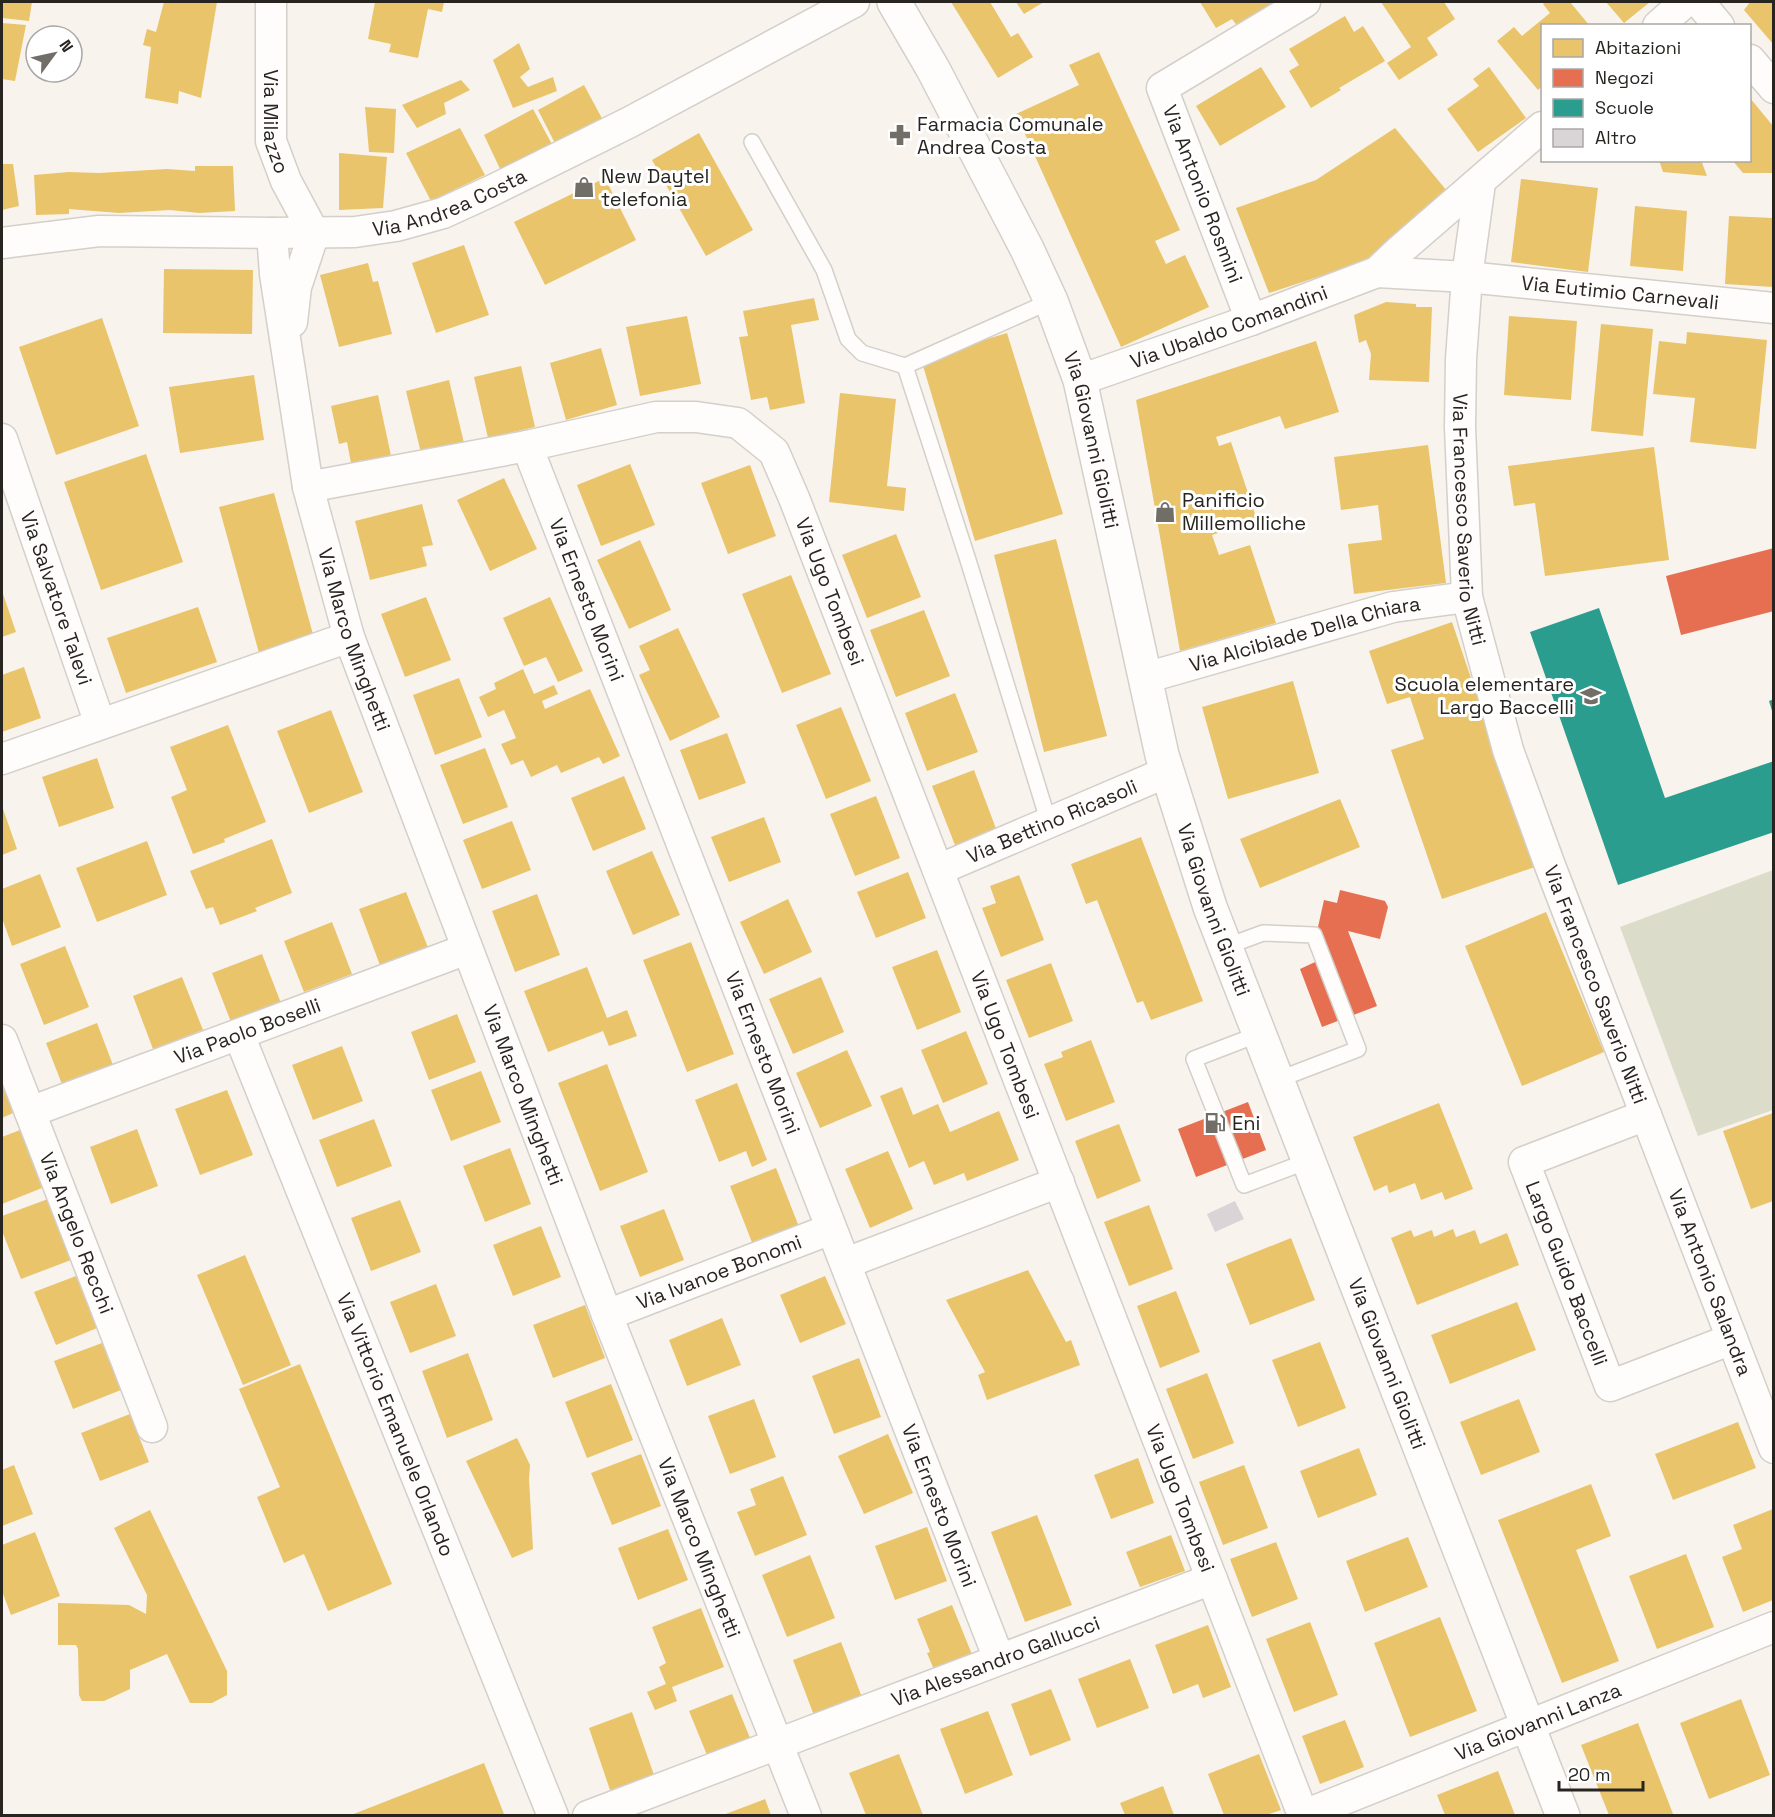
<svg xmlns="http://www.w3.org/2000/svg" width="1775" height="1817" font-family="'Space Grotesk',sans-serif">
<rect width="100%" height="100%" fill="#f8f3ec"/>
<!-- green -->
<path fill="#dcdcca" d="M1773 870V1110L1698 1136 1620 927Z"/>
<!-- homes -->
<path fill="#e9c46a" d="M2 2H32L29 21 2 18Z
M164 2H217L201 98 179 91 178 104 145 98 151 47 143 45 147 29 156 32Z
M375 2H444L442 12 428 9 418 58 389 52 391 44 368 39Z
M951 2H990L1011 37 1018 33 1033 57 998 78Z
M1016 2H1044L1024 14Z
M1200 2H1281L1238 27 1232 19 1216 28Z
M1381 2H1444L1455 19 1427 38 1438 55 1399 80 1387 63 1411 47Z
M1546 2H1570L1590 26H1542V86L1538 90 1497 41 1514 27 1522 36 1550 13 1543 4Z
M1606 2H1650L1624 23Z
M1750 2H1773V44L1744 10Z
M1345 16 1354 32 1363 26 1385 61 1339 88 1341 90 1311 108 1289 71 1299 65 1289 49Z
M2 23 26 25 15 81 2 79Z
M519 43 530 69 520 77 528 87 553 77 557 91 513 108 493 60Z
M1099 52 1180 230 1155 241 1166 264 1185 255 1209 307 1121 347 1016 114 1079 85 1069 65Z
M1261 67 1286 107 1220 146 1196 106Z
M1489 67 1526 118 1478 152 1447 109 1479 86 1473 79Z
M461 80 470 90 444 103 446 114 417 128 402 105Z
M584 85 605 124 558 149 538 110Z
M1750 98 1773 126V173H1743L1732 160H1750Z
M365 107 396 109 394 153 369 152Z
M533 109 554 148 502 173 484 135Z
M460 128 485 175 431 201 406 153Z
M1395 128 1447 191 1372 259 1269 293 1236 208 1316 180Z
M699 133 753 230 706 256 652 160Z
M339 153 387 157 383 208 339 210Z
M1659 160H1701L1707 176 1663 172Z
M2 164H13L19 206 2 210Z
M195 166H233L235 211 199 213 170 210 119 213 69 209V214L36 215 34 175 69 172 99 173 167 169 195 171Z
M605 178 636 240 545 285 514 222Z
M1521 179 1598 188 1588 272 1511 262Z
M1635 206 1687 211 1683 271 1630 266Z
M1729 216 1773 218V287L1725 284Z
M464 245 489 315 436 333 412 263Z
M368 263 373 282 378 281 392 334 339 347 320 275Z
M164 269 253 270 252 334 163 333Z
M814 298 819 320 791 325 805 403 770 410 767 397 751 400 739 337 748 336 743 311Z
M1386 302 1416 304V307H1432L1429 382 1369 380 1371 354 1366 340 1359 343 1354 315Z
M687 316 701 384 640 396 626 327Z
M1509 316 1577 321 1571 400 1504 395Z
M102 318 139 426 56 455 19 347Z
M1601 324 1653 329 1643 436 1591 431Z
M1687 332 1767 340 1756 449 1690 442 1695 398 1653 394 1659 341 1686 344Z
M1007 333 1063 514 975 541 921 359Z
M1316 341 1339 412 1285 429 1280 416 1216 437 1219 446 1231 442 1257 520 1212 535 1219 555 1250 545 1276 623 1180 651 1136 400Z
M601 348 617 405 566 420 550 363Z
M521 366 535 427 488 438 474 377Z
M254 375 264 440 180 453 169 387Z
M449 380 464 443 421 453 406 391Z
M840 393 896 399 887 486 906 488 904 511 829 502Z
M378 395 393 465 365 471 363 460 351 463 347 442 339 444 331 406Z
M1428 445 1446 583 1354 594 1348 544 1382 540 1378 505 1341 510 1334 457Z
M1654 447 1669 560 1545 576 1535 503 1514 506 1508 466Z
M146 454 183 562 101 590 64 482Z
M630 464 655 525 601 546 577 485Z
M750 465 776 536 728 554 701 483Z
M504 478 537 549 490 571 457 500Z
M274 493 314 638 259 653 219 507Z
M422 504 433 545 422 547 427 566 370 580 355 521Z
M896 534 921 597 867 618 842 555Z
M1056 539 1107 736 1044 752 994 555Z
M640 540 671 610 629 629 597 560Z
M791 575 831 674 782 693 742 594Z
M2 591 16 632 2 637Z
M426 597 451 660 405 677 381 614Z
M550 597 583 671 558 682 546 657 524 666 503 618Z
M198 607 217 662 126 693 107 638Z
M924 610 950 676 896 697 870 630Z
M1452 622 1535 867 1442 899 1391 750 1424 739 1410 697 1387 704 1369 651Z
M678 628 720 717 670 741 639 675 650 670 639 646Z
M24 667 41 718 2 732V675Z
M523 669 534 694 554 685 558 694 542 701 545 709 590 689 620 756 603 764 599 757 561 773 557 765 531 777 523 760 511 765 501 744 516 738 504 710 488 717 479 697 496 689 494 683Z
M459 678 482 737 435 755 413 695Z
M1293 681 1319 773 1228 799 1202 707Z
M955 693 978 752 927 771 905 713Z
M841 707 871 781 826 799 796 725Z
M331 710 363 792 309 813 277 731Z
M228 725 266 822 224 839 225 842 193 854 171 797 187 790 170 747Z
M727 733 746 783 699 800 680 750Z
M485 748 508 807 463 824 440 765Z
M97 758 114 808 59 827 42 777Z
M974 770 1001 842 960 858 932 786Z
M624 776 646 829 593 851 571 798Z
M876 796 900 858 855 876 830 814Z
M1340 799 1360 847 1260 888 1240 839Z
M2 806 17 849 2 855Z
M764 817 781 862 729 882 711 837Z
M512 821 531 870 482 889 463 840Z
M1141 837 1203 1001 1151 1020 1143 1001 1137 1003 1097 900 1086 904 1071 864Z
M272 839 292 893 255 908 257 911 220 925 213 907 206 909 190 871Z
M147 841 167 895 97 922 76 868Z
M652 851 680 915 633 935 606 871Z
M908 872 926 918 876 938 857 892Z
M40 874 61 927 12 946 2 918V889Z
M1019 875 1044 940 1001 957 982 908 996 903 990 886Z
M406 892 429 950 381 968 359 909Z
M537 894 560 955 515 972 492 911Z
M788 899 812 952 764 974 740 922Z
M1546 912 1604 1052 1522 1086 1465 946Z
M332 922 352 974 304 992 284 941Z
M691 942 734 1054 687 1072 643 960Z
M65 946 89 1007 44 1025 20 964Z
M937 950 961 1012 917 1030 892 967Z
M262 954 281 1003 231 1022 212 973Z
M1051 963 1073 1021 1029 1038 1006 980Z
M587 967 607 1018 627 1010 637 1036 609 1046 603 1031 548 1052 524 991Z
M182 977 203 1030 153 1049 133 996Z
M821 977 844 1032 793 1054 769 999Z
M457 1014 476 1062 429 1080 411 1032Z
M97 1023 116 1073 65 1092 46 1043Z
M966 1031 988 1084 943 1103 921 1050Z
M1091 1040 1115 1102 1066 1121 1044 1064 1063 1057 1061 1052Z
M342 1046 363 1101 313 1120 292 1065Z
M847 1050 872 1106 820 1128 796 1073Z
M607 1064 648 1172 600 1191 558 1083Z
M481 1071 501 1122 451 1141 431 1090Z
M2 1083 13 1113 2 1118Z
M737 1083 767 1160 752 1167 746 1151 719 1162 695 1100Z
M902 1087 913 1115 938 1104 950 1132 999 1111 1019 1160 967 1181 964 1173 934 1185 924 1161 909 1168 880 1096Z
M227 1090 253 1155 200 1175 175 1109Z
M1439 1103 1473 1189 1445 1200 1442 1192 1421 1200 1415 1183 1389 1193 1387 1185 1374 1191 1353 1137Z
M1773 1113V1201L1751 1209 1723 1131Z
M374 1119 392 1166 337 1187 319 1140Z
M1119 1124 1141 1181 1097 1199 1075 1141Z
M137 1129 158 1186 111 1204 90 1147Z
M20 1130 42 1188 2 1204V1137Z
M510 1148 531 1204 485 1222 463 1166Z
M888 1151 913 1209 870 1228 845 1169Z
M776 1168 801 1232 755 1250 730 1186Z
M48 1199 71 1260 21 1279 2 1231V1216Z
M400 1200 421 1252 371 1271 351 1218Z
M1149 1205 1173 1269 1129 1286 1104 1222Z
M664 1209 684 1260 640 1277 620 1226Z
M541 1226 561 1277 513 1296 493 1245Z
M1453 1229 1456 1237 1475 1230 1480 1244 1507 1233 1519 1265 1417 1305 1391 1238 1411 1230 1414 1237 1432 1230 1434 1237Z
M1291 1238 1315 1300 1250 1325 1226 1264Z
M245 1255 291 1365 243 1385 197 1275Z
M1028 1270 1066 1342 1071 1340 1080 1365 987 1400 978 1375 985 1372 946 1300Z
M76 1276 97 1328 56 1345 34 1292Z
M825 1276 846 1324 800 1343 780 1295Z
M436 1284 456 1336 410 1353 390 1302Z
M1176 1291 1200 1352 1160 1368 1137 1306Z
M1517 1302 1536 1350 1450 1384 1431 1335Z
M585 1305 605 1358 553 1378 533 1325Z
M722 1318 741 1365 687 1386 669 1340Z
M1320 1342 1346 1408 1298 1427 1272 1360Z
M102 1343 121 1390 73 1409 54 1361Z
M468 1353 493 1420 447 1438 422 1371Z
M859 1358 881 1417 834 1434 812 1376Z
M300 1364 392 1584 328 1611 304 1554 284 1563 257 1497 280 1487 239 1389Z
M1207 1373 1234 1443 1193 1459 1166 1389Z
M611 1384 633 1440 587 1458 565 1402Z
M754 1399 776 1457 730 1474 708 1416Z
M1519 1399 1540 1452 1481 1475 1460 1422Z
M130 1414 149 1462 100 1481 81 1433Z
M1738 1422 1756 1468 1673 1500 1655 1454Z
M888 1434 913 1493 864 1514 838 1456Z
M517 1438 530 1465 529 1479 533 1549 512 1558 466 1461Z
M1359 1448 1377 1495 1318 1518 1300 1471Z
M641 1454 661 1506 612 1525 591 1473Z
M1138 1458 1154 1503 1111 1519 1094 1475Z
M14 1465 33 1514 2 1526V1470Z
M1244 1465 1268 1528 1223 1545 1199 1482Z
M783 1476 807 1535 755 1556 737 1512 756 1505 750 1489Z
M1591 1484 1611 1536 1576 1550 1619 1661 1562 1683 1498 1520Z
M1773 1509V1600L1743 1612 1722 1557 1742 1549 1733 1525Z
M150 1510 227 1671V1695L212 1703H190L167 1654 130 1670V1689L104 1701H82L79 1695 78 1649 76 1645H58V1603L129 1605 146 1614 147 1595 114 1528Z
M1037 1515 1072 1605 1025 1622 991 1532Z
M927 1527 947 1581 895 1600 875 1546Z
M668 1529 688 1580 638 1600 618 1548Z
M35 1532 60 1596 11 1615 2 1591V1545Z
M1171 1535 1185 1571 1140 1587 1126 1552Z
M1408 1537 1428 1587 1365 1612 1346 1561Z
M1276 1542 1298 1599 1252 1617 1230 1559Z
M1686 1554 1714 1627 1657 1649 1629 1576Z
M810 1555 835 1618 787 1637 762 1575Z
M952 1605 973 1657 935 1672 927 1653 930 1652 917 1619Z
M701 1608 724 1667 672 1687 677 1701 655 1710 647 1692 666 1684 659 1667 666 1663 652 1627Z
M1440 1617 1477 1711 1410 1737 1374 1643Z
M1310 1622 1338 1695 1294 1712 1266 1639Z
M1208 1625 1231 1687 1203 1698 1198 1684 1173 1694 1155 1645Z
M841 1642 863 1700 815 1718 793 1660Z
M1130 1659 1149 1708 1097 1728 1078 1679Z
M1051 1689 1071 1740 1030 1756 1011 1704Z
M732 1694 750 1738 707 1755 689 1711Z
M1741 1699 1770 1775 1709 1799 1680 1723Z
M988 1711 1013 1775 965 1794 940 1729Z
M632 1712 654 1775 610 1790 589 1728Z
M1345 1720 1364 1767 1320 1784 1302 1736Z
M1638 1723 1673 1814 1670 1815H1609L1581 1745Z
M899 1754 923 1815H866L849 1773Z
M1259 1754 1281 1810 1266 1815H1224L1208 1774Z
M484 1763 504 1814 499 1815H351Z
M1498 1771 1515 1815H1445L1437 1795Z
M1163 1786 1174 1815H1125L1120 1803Z
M765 1799 771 1815H723Z"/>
<!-- shops -->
<path fill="#e76f51" d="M1774 548V611L1681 635 1666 576Z
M1340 890 1385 901 1388 907 1380 939 1348 931 1377 1006 1322 1027 1300 969 1328 956 1318 927 1324 900 1337 903Z
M1248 1102 1266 1150 1196 1177 1178 1129Z"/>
<!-- schools -->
<path fill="#2a9d8f" d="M1599 608 1665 798 1774 761V832L1618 885 1530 632Z
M1774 699V714H1773L1769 701Z"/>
<!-- building -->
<path fill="#dbd4d6" d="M1235 1201 1244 1219 1215 1232 1207 1214Z"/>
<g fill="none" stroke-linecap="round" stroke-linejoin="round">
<defs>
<path id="service" d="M752 142 824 270 848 339 862 353 905 366 1051 301
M905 366 968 560 1049 823
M1225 947 1263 933 1314 935 1358 1049 1277 1080
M1259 1034 1194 1059 1244 1185 1308 1161"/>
<g id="minor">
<path id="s1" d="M271 2V141L286 181 314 233"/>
<path d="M1699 2 1719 26"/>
<path d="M1658 26 1685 2"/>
<path d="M1750 60 1774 88"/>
<path id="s2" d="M1480 183 1467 277 1461 359 1460 427 1467 597 1508 750 1549 863 1774 1448"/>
<path id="s3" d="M272 233 275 274 308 487 349 637 607 1315 806 1816"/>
<path id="s4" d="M2 243 99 231 272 233 355 232 396 226 443 213 491 191 630 122 854 2"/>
<path id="s5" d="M1377 272 1467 277 1774 308"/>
<path d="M1251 320 1162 88 1305 2"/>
<path d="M292 322 296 287 314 233"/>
<path id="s6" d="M1080 380 1251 320 1377 272 1399 251 1542 127"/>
<path id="s7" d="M2 439 100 724"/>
<path id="s8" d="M527 446 999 1659"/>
<path id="s9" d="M308 487 527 446 656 417H696L738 423 774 452 794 498 1303 1815"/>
<path id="s10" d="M1145 678 1393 607 1467 597"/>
<path d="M2 759 349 637"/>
<path id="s11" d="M938 870 1167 772"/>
<path id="s12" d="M239 1035 553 1816"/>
<path id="s13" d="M2 1040 152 1427"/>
<path id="s14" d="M30 1112 467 949"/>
<path id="s15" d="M1646 1115 1524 1162 1610 1386 1732 1339"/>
<path d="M846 1263 1059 1182"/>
<path id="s16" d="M607 1315 831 1229"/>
<path id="s17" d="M588 1816 1212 1579"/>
<path id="s18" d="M1302 1816 1774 1627"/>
</g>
<g id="tertiary">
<path id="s19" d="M894 2 933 69 1027 249 1051 301 1080 380 1162 755 1210 907 1563 1816"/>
</g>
</defs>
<!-- service casing -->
<use href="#service" stroke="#d3cfc9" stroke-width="18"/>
<!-- minor casing -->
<use href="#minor" stroke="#d3cfc9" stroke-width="33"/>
<!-- tertiary casing -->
<use href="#tertiary" stroke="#d3cfc9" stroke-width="36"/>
<!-- service -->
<use href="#service" stroke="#fefdfc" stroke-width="15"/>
<!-- minor -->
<use href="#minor" stroke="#fefdfc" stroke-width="30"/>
<!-- tertiary -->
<use href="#tertiary" stroke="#fefdfc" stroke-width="33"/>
</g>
<!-- icons -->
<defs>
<symbol id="pharmacy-bare" viewBox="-9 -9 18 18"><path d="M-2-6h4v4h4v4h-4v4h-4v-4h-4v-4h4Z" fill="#716d67" stroke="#fff" stroke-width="2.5" paint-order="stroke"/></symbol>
<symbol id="shop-bare" viewBox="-9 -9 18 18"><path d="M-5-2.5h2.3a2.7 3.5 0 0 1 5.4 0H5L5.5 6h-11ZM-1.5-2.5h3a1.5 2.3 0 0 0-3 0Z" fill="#716d67" stroke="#fff" stroke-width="2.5" paint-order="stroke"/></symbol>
<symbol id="school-bare" viewBox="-9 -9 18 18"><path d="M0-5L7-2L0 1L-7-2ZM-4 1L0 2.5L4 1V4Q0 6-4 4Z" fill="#716d67" stroke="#fff" stroke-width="2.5" paint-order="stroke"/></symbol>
<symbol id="fuel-bare" viewBox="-9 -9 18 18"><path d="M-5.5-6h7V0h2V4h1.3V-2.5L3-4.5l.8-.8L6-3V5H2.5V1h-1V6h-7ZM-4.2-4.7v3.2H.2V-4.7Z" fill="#716d67" stroke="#fff" stroke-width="2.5" paint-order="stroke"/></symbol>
</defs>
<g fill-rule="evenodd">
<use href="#pharmacy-bare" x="885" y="120" width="30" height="30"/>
<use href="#shop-bare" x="569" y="172" width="30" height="30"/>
<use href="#shop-bare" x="1150" y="497" width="30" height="30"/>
<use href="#school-bare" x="1576" y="681" width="30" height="30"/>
<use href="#fuel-bare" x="1200" y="1108" width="30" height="30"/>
</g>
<g text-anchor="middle" stroke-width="6" stroke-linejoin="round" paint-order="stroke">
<!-- street labels -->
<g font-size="20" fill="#282520" stroke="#fff">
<text dy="7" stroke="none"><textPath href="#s1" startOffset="120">Via Milazzo</textPath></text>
<text transform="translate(1203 194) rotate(69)" y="7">Via Antonio Rosmini</text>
<text dy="7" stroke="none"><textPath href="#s4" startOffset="453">Via Andrea Costa</textPath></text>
<text dy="7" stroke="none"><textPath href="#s5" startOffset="244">Via Eutimio Carnevali</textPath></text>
<text dy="7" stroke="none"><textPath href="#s6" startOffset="158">Via Ubaldo Comandini</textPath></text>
<text dy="7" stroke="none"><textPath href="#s19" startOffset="483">Via Giovanni Giolitti</textPath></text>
<text dy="7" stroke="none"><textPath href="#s2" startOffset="338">Via Francesco Saverio Nitti</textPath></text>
<text dy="7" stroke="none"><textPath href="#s9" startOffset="634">Via Ugo Tombesi</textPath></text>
<text dy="7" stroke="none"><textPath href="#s7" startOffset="168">Via Salvatore Talevi</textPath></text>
<text dy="7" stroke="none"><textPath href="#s8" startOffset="165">Via Ernesto Morini</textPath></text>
<text dy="7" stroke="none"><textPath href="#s10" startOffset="166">Via Alcibiade Della Chiara</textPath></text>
<text dy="7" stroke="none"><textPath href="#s3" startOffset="416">Via Marco Minghetti</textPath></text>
<text dy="7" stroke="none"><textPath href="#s11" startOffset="124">Via Bettino Ricasoli</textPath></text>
<text dy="7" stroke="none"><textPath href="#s19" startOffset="969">Via Giovanni Giolitti</textPath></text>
<text dy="7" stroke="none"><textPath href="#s2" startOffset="824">Via Francesco Saverio Nitti</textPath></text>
<text dy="7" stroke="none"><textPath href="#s14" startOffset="232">Via Paolo Boselli</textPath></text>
<text dy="7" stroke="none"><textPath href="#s9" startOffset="1120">Via Ugo Tombesi</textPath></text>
<text dy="7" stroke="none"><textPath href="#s8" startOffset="651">Via Ernesto Morini</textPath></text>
<text dy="7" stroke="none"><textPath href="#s3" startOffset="902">Via Marco Minghetti</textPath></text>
<text dy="7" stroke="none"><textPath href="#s13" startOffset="207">Via Angelo Recchi</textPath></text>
<text dy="7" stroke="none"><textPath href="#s16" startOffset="120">Via Ivanoe Bonomi</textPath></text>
<text dy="7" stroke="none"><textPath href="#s15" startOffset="250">Largo Guido Baccelli</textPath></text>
<text dy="7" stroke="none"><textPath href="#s2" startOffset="1143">Via Antonio Salandra</textPath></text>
<text dy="7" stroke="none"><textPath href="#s19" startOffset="1455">Via Giovanni Giolitti</textPath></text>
<text dy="7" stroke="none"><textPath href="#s12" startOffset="420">Via Vittorio Emanuele Orlando</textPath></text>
<text dy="7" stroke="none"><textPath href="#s9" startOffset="1606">Via Ugo Tombesi</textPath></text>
<text dy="7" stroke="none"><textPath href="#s8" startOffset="1137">Via Ernesto Morini</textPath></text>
<text dy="7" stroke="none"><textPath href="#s3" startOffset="1388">Via Marco Minghetti</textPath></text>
<text dy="7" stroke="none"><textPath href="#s17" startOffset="436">Via Alessandro Gallucci</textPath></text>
<text dy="7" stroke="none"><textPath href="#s18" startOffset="254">Via Giovanni Lanza</textPath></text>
</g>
<!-- poi labels -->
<g font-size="20" fill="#282520" stroke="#fff" text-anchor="start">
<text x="917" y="131">Farmacia Comunale<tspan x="917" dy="23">Andrea Costa</tspan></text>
<text x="601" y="183">New Daytel<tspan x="601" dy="23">telefonia</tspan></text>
<text x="1182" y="507">Panificio<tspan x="1182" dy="23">Millemolliche</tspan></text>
<text x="1574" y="691" text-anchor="end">Scuola elementare<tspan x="1574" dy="23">Largo Baccelli</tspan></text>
<text x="1232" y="1130">Eni</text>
</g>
</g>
<!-- border -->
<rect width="1775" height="1817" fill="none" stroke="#282520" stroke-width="6"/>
<!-- legend -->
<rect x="1541" y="24" width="210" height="138" fill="#ffffff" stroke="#a9a8a6" stroke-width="1.5"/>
<rect x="1553" y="39" width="30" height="18" fill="#e9c46a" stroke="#a9a8a6" stroke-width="1.5"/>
<text x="1595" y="54" font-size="18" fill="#282520">Abitazioni</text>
<rect x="1553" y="69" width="30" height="18" fill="#e76f51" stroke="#a9a8a6" stroke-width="1.5"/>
<text x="1595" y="84" font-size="18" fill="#282520">Negozi</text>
<rect x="1553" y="99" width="30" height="18" fill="#2a9d8f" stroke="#a9a8a6" stroke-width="1.5"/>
<text x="1595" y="114" font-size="18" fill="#282520">Scuole</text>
<rect x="1553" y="129" width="30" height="18" fill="#dbd4d6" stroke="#a9a8a6" stroke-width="1.5"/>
<text x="1595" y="144" font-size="18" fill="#282520">Altro</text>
<!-- north arrow -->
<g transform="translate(54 54) rotate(57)"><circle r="28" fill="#ffffff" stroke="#a9a8a6" stroke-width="1.5"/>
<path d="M0-4.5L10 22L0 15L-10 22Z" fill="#716d67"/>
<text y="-9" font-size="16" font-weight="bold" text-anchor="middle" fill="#282520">N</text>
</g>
<!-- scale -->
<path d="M1559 1781v9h84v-9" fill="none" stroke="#282520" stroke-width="3"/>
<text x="1568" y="1781" font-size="18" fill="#282520" stroke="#ffffff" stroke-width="4.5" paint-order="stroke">20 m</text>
</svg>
